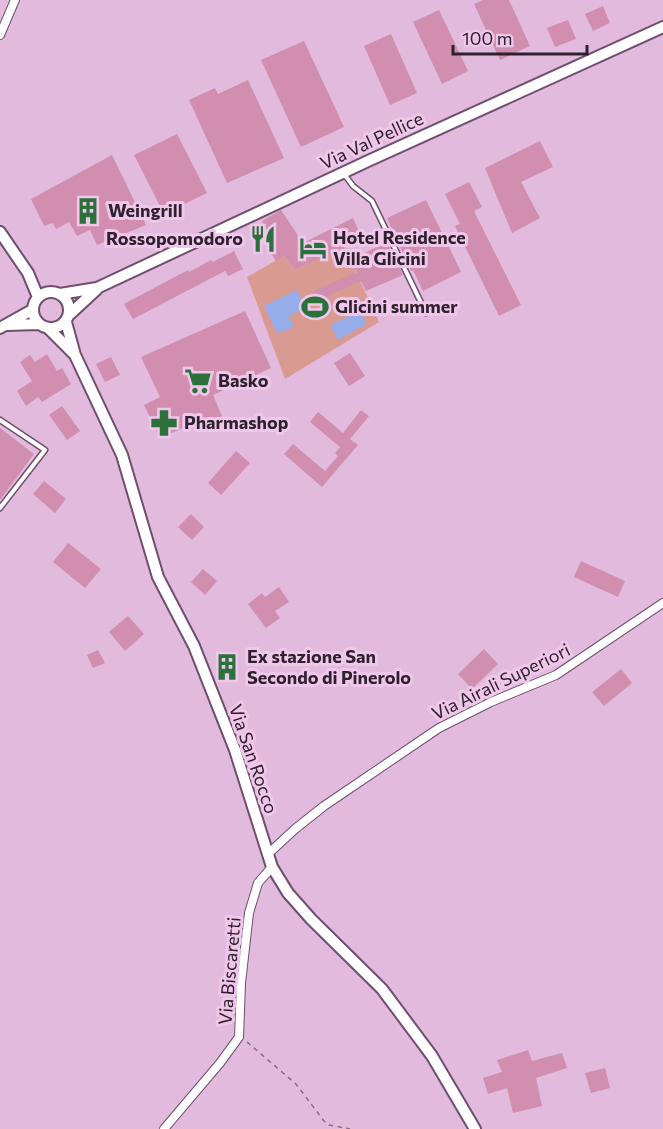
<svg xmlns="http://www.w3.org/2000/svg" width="663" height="1129" font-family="Commissioner,sans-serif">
<rect width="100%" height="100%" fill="#e1bade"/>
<!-- green -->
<path fill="#d89a91" d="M344 246 379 322 285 379 247 277 284 256 295 270Z"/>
<!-- water -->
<path fill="#97ade9" d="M297 290 306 308 289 316 294 327 277 333 264 306Z
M356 313 363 315 366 324 338 340 330 325Z"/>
<!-- building -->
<path fill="#d18eaf" d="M483 0H509L530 46 500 60 474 4Z
M603 6 610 23 593 31 585 14Z
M439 10 468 71 442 84 413 22Z
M568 20 576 39 555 47 547 28Z
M391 34 417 93 390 105 364 46Z
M304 41 344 127 301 147 261 60Z
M248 80 284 158 227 183 189 100 215 88 218 94Z
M177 134 207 193 164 214 134 155Z
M540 141 553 167 521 182 540 218 512 233 485 168Z
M112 155 146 225 97 245 90 230 77 236 69 222 56 229 53 223 44 226 31 199Z
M469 182 482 207 474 211 521 305 499 316 455 226 460 224 445 194Z
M426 200 461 272 423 291 413 270 411 271 387 218Z
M281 210 303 243 353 218 362 238 295 270 284 256 276 261 268 249 275 245 262 221Z
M387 242 403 275 366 291 361 281 329 295 328 300 321 303 315 298V290L357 273 350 260Z
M234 251 243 269 228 276 225 271 133 319 124 304 188 270 189 272 211 260 213 262Z
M245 311 271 368 213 395 222 416 194 429 192 424 160 438 144 405 160 397 141 357Z
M350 353 365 376 349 386 334 363Z
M47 354 57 371 62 368 71 384 42 402 38 397 26 406 17 391 32 381 20 362 30 355 35 362Z
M111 357 120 375 105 382 96 364Z
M62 406 80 431 67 440 49 415Z
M361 410 369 416 350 439 358 445 322 487 284 454 293 444 325 471 338 456 335 453 340 447 310 422 318 412 343 433Z
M0 428 34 454 0 500Z
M236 451 250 463 221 495 208 483Z
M44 481 66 499 55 513 33 494Z
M191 514 204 527 192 540 178 527Z
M68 543 101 569 85 588 53 562Z
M581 561 625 581 618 597 574 577Z
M203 569 217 581 205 595 191 582Z
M279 587 289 602 275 611 280 618 266 628 248 604 262 593 265 597Z
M128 616 144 634 125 651 109 632Z
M484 649 498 664 472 689 458 674Z
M98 650 105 663 93 668 87 655Z
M234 660 236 670 232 671 233 675 226 677 225 673 221 674 218 664Z
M621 669 632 683 604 706 592 692Z
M528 1050 532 1061 562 1053 567 1068 536 1078 542 1106 513 1113 507 1088 488 1094 483 1078 502 1072 497 1060Z
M605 1068 610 1088 591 1093 585 1073Z"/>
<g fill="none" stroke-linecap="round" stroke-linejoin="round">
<defs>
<path id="lane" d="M344 174 353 186 372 201 426 313
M0 420 45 450 0 508"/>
<path id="street" d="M0 35 15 0
M268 854 295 829 324 806 439 728 491 702 556 675 663 603
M164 1129 220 1063 239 1037 241 983 249 913 258 883 272 867"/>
<path id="secondary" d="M0 232 28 273 38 297
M33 310a18 18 0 1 1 36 0a18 18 0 1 1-36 0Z
M60 294 97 288 368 161 663 27
M70 314 97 289
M66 322 75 355 122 455 158 577 194 646 235 750 272 867 288 893 311 919 382 989 432 1056 475 1129
M8 325 38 324
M0 328 32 310
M49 329 74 354"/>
</defs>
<!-- lane casing -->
<use href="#lane" stroke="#704e6e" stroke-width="7"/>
<!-- street casing -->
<use href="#street" stroke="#704e6e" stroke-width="10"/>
<!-- secondary casing -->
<use href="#secondary" stroke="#704e6e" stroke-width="14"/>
<!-- path -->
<path stroke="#866c84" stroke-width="1.5" stroke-dasharray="4.5 4.5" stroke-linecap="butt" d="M247 1042 296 1084 324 1121 329 1125 350 1129"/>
<!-- lane -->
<use href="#lane" stroke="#fff" stroke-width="4"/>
<!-- street -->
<use href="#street" stroke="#fff" stroke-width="8"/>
<!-- secondary -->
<use href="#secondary" stroke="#fff" stroke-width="10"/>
</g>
<!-- icons -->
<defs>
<symbol id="building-bare" viewBox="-9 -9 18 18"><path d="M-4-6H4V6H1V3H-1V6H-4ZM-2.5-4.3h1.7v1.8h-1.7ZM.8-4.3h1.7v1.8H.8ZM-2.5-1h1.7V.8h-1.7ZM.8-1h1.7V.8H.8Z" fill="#2c713c" stroke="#efc7eb" stroke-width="2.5" paint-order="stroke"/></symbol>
<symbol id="restaurant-bare" viewBox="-9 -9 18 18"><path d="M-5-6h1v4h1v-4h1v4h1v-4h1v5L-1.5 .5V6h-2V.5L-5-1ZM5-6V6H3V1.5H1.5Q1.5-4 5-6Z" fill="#2c713c" stroke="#efc7eb" stroke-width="2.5" paint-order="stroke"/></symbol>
<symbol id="hotel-bare" viewBox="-9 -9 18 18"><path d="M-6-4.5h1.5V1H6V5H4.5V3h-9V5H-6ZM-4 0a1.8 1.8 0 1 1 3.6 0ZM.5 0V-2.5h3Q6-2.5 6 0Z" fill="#2c713c" stroke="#efc7eb" stroke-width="2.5" paint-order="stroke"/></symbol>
<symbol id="stadium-bare" viewBox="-9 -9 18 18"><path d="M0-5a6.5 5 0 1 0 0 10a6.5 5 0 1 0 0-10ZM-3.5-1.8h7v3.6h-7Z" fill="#2c713c" stroke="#efc7eb" stroke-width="2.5" paint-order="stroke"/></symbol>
<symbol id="supermarket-bare" viewBox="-9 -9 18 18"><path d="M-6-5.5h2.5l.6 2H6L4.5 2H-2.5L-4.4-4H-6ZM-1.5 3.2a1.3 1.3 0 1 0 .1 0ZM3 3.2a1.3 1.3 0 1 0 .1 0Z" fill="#2c713c" stroke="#efc7eb" stroke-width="2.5" paint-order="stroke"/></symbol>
<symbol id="pharmacy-bare" viewBox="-9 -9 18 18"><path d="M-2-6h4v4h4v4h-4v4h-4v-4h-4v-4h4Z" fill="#2c713c" stroke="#efc7eb" stroke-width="2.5" paint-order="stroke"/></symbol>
</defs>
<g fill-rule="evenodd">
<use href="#building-bare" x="69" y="192" width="38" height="38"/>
<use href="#restaurant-bare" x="244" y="220" width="38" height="38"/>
<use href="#hotel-bare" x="294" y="229" width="38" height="38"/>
<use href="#stadium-bare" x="296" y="288" width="38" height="38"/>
<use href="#supermarket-bare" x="179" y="362" width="38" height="38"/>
<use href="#pharmacy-bare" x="145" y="404" width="38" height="38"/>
<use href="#building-bare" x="208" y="648" width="38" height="38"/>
</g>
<g text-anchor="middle" stroke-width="6" stroke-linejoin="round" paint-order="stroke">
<!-- street labels -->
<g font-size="18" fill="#2e202d" stroke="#efc7eb">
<text transform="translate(372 141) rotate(-25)" y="6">Via Val Pellice</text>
<text transform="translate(501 682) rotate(-26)" y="6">Via Airali Superiori</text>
<text transform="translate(253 759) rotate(71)" y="6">Via San Rocco</text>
<text transform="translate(230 971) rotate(-85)" y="6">Via Biscaretti</text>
</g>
<!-- poi labels -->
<g font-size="18" font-weight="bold" fill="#2e202d" stroke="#efc7eb" text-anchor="start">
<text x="108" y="217">Weingrill</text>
<text x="333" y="244">Hotel Residence<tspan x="333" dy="21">Villa Glicini</tspan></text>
<text x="243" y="245" text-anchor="end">Rossopomodoro</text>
<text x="335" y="313">Glicini summer</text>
<text x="218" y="387">Basko</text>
<text x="184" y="429">Pharmashop</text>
<text x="247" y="663">Ex stazione San<tspan x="247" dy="21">Secondo di Pinerolo</tspan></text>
</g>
</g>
<!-- scale -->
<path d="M453 45v9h134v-9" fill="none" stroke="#2e202d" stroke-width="3"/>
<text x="462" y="45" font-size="18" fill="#2e202d" stroke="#efc7eb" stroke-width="4.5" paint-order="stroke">100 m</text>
</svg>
